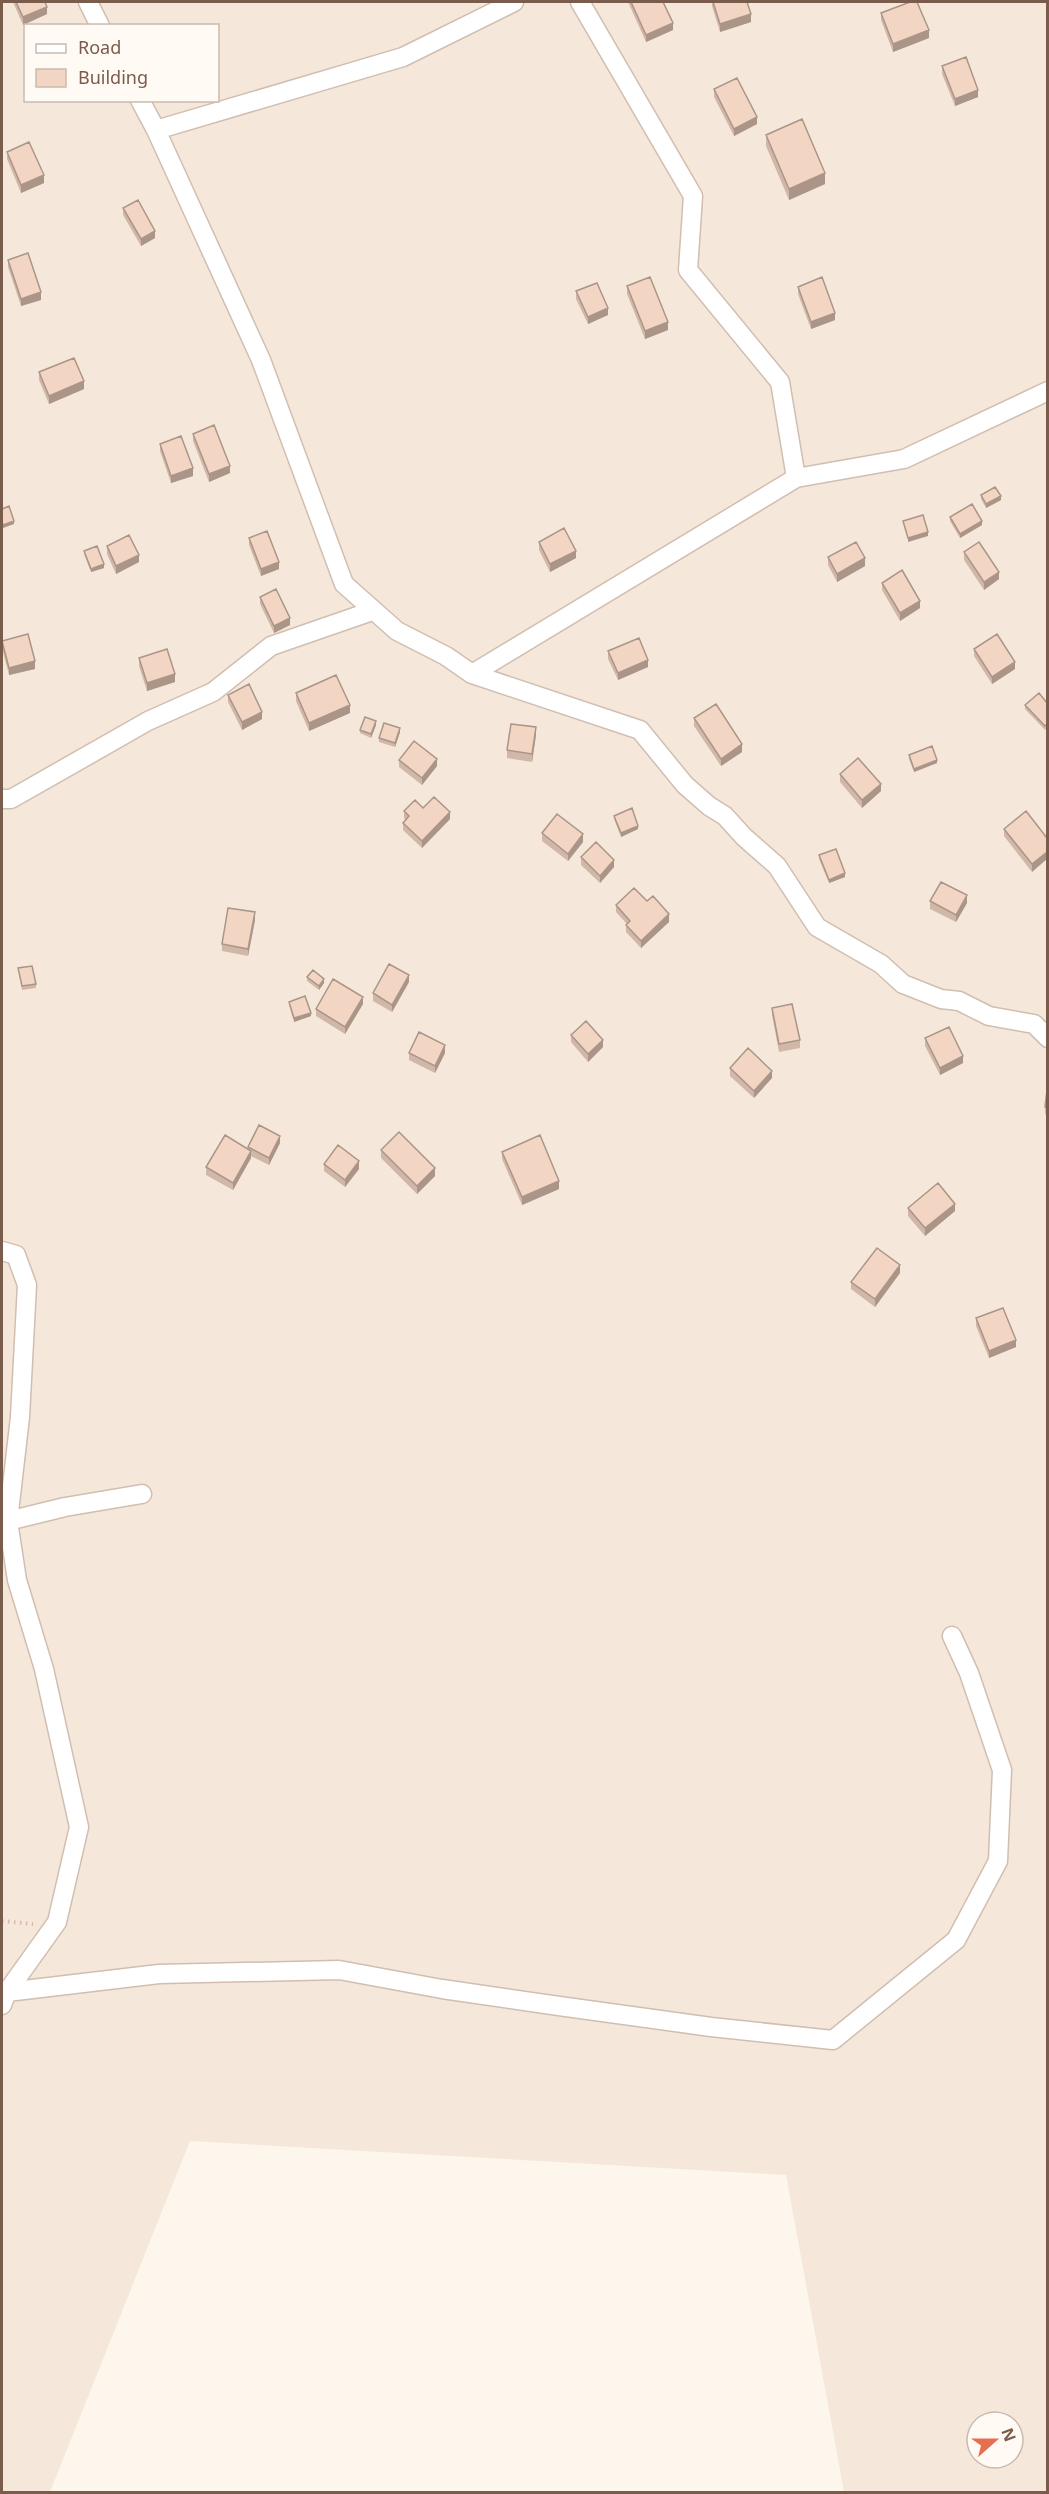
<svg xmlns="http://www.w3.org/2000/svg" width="1049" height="2494" font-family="'Noto Sans',sans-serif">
<rect width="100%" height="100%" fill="#fdf6ec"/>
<!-- residential -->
<path fill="#f5e8da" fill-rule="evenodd" d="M2 2H1047V2492H844L786 2175 190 2141 50 2492H2ZM26 26H218V100H26ZM977 2422H1013V2458H977Z"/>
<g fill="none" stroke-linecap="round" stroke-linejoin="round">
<defs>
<path id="minor" d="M88 2 100 26
M580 2 693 196 688 270 780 382 796 478
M140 100 156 130 261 360 344 584 397 631 446 656 472 674 640 730 685 785 709 806 725 816 744 837 777 866 817 927 881 964 903 984 941 999 959 1001 989 1016 1034 1024 1048 1038
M156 130 403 57 514 2
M472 674 796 478 904 459 1048 391
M2 799H11L148 721 213 692 271 646 372 611
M2 1251 16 1255 27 1285 20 1417 8 1521 17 1580 44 1669 79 1827 57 1922 7 1992 2 2005
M2 1529 8 1521 65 1507 142 1494
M7 1992 159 1974 339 1970 442 1989 559 2006 711 2027 833 2040 956 1940 998 1861 1002 1770 969 1673 952 1636"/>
</defs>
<!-- minor casing -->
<use href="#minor" stroke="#d1beb0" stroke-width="21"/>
<!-- path -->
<path stroke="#d9b8a5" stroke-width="4" stroke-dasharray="1.5 4.5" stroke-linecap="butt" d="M2 1921 33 1924"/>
<!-- minor -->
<use href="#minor" stroke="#fff" stroke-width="18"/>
</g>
<!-- wall -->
<path fill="#d1b7a8" d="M13 2H45L47 14 23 25Z
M628 2H663L673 30 646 42Z
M712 2H747L751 22 720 32 712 6Z
M881 13 929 38 893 52 881 20Z
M942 66 978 97 955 106 942 74Z
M714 89 757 124 734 136 714 97Z
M766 135 825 184 789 200 766 146Z
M7 152 44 183 21 193 7 159Z
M123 208 155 238 141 246 123 215Z
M8 260 41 300 21 306 8 267Z
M627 286 668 330 645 339 627 294Z
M798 287 835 320 811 329 798 294Z
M576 291 608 315 588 324 576 299Z
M39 372 84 389 49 404 39 380Z
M193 434 230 473 209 482 193 441Z
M160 444 193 476 171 483 160 451Z
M981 495 1001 500 986 508 981 499Z
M950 517 982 525 960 538 950 521Z
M249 538 279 569 261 576 249 545Z
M539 542 576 558 550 572 539 550Z
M107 546 139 562 116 574 107 554Z
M84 551 104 568 91 572 84 554Z
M964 552 999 579 984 590 964 560Z
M828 557 865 566 837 582 828 565Z
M882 583 920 608 900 621 882 590Z
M260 597 290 625 274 633 260 604Z
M2 641 35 669 9 675 2 648Z
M974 649 1015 669 992 684 974 656Z
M608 651 648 667 618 680 608 659Z
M139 658 175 682 147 691 139 666Z
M296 693 350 713 309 731 296 701Z
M228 695 262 719 242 730 228 702Z
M1047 703V727L1045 730 1025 709V705Z
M694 718 742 752 721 766 694 726Z
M376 725 371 738 360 733V730Z
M400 732 395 747 379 742V738Z
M536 735 532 762 507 758V750Z
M909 755 937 763 914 772 909 759Z
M399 760 437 766 422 785 399 767Z
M840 774 881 791 862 808 840 782Z
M404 811 450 819 422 848 403 830V823L406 820 404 818Z
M614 816 638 829 621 837 614 819Z
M1004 829 1047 838 1032 872 1004 836Z
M542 833 583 842 568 861 542 841Z
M819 855 845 877 829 883 819 859Z
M581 857 614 867 600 883 581 865Z
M647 901 669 922 641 948 626 932V925L627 924 616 912V905Z
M930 901 967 903 956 922 930 909Z
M255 920 248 956 222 951V944Z
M18 968 36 984V988L22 990Z
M307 977 324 983 319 990 307 981Z
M409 982 392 1012 373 1001V993Z
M289 1002 311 1016 294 1022 289 1005Z
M363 1004 345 1034 316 1016V1009Z
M772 1008 800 1040V1048L779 1052 772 1015Z
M571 1035 603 1047 588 1062 571 1042Z
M925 1038 963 1063 940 1075 925 1046Z
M409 1053H445L435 1073 409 1060Z
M730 1068 772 1078 754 1098 730 1076Z
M1047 1090V1115L1045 1114V1107Z
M280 1143 269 1165 251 1156V1158L233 1190 206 1175V1167L248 1149V1147Z
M381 1150 435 1176 417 1194 381 1158Z
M502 1152 559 1189 522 1205 502 1159Z
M324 1164 359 1169 345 1187 324 1171Z
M908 1208 955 1211 925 1236 908 1216Z
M900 1273 875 1307 851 1289V1282Z
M976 1318 1016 1347 989 1358 976 1326Z"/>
<!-- shaded-wall -->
<path fill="#aa9588" d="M47 7V14L23 25V17Z
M751 14V22L720 32V24Z
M673 23V30L646 42V35Z
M929 30V38L893 52V44Z
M978 90V97L955 106V99Z
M757 117V124L734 136V129Z
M825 173V184L789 200V189Z
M44 175V183L21 193V185Z
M155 231V238L141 246V239Z
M41 292V300L21 306V299Z
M608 308V315L588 324V317Z
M835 313V320L811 329V322Z
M668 322V330L645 339V331Z
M84 381V389L49 404V396Z
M230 466V473L209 482V474Z
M193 468V476L171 483V476Z
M1001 496V500L986 508V504Z
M14 521V524L3 528V525Z
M982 521V525L960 538V534Z
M928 532V536L908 542V538Z
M576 551V558L550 572V564Z
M139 555V562L116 574V566Z
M865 558V566L837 582V574Z
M279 562V569L261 576V569Z
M104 564V568L91 572V569Z
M999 572V579L984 590V582Z
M920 601V608L900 621V613Z
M290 618V625L274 633V626Z
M648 660V667L618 680V673Z
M35 661V669L9 675V668Z
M1015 662V669L992 684V677Z
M175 674V682L147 691V683Z
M350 705V713L309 731V723Z
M262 712V719L242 730V722Z
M376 721V725L371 738V734Z
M536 727V735L532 762V754Z
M400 728V732L395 747V743Z
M742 744V752L721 766V759Z
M437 759V766L422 785V778Z
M937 760V763L914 772V769Z
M881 784V791L862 808V800Z
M450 812V819L422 848V841Z
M638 826V829L621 837V833Z
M583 834V842L568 861V854Z
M1047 852V859L1032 872V864Z
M614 860V867L600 883V876Z
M845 873V877L829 883V880Z
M967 895V903L956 922V915Z
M255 912V920L248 956V949Z
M669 914V922L641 948V941Z
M409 975V982L392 1012V1005Z
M324 979V983L319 990V986Z
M363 997V1004L345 1034V1027Z
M311 1013V1016L294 1022V1018Z
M603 1040V1047L588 1062V1054Z
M445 1045V1053L435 1073V1066Z
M963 1056V1063L940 1075V1068Z
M772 1071V1078L754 1098V1091Z
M280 1136V1143L269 1165V1158Z
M251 1151V1158L233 1190V1183Z
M359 1161V1169L345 1187V1180Z
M435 1168V1176L417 1194V1186Z
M559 1181V1189L522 1205V1197Z
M955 1204V1211L925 1236V1228Z
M900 1265V1273L875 1307V1299Z
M1016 1340V1347L989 1358V1351Z"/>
<!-- building -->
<path fill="#f3d5c3" stroke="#aa9588" stroke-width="1.5" d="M16 2H45L47 7 23 17Z
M631 2H663L673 23 646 35Z
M713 2H747L751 14 720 24Z
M910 2H917L929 30 893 44 881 13Z
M966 57 978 90 955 99 942 66Z
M737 78 757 117 734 129 714 89Z
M802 119 825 173 789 189 766 135Z
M29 142 44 175 21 185 7 152Z
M138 200 155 231 141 239 123 208Z
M28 253 41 292 21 299 8 260Z
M650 277 668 322 645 331 627 286Z
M822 277 835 313 811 322 798 287Z
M597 283 608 308 588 317 576 291Z
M74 358 84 381 49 396 39 372Z
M214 425 230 466 209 474 193 434Z
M181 436 193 468 171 476 160 444Z
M995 487 1001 496 986 504 981 495Z
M972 504 982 521 960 534 950 517Z
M9 506 14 521 3 525 2 522V509Z
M923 515 928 532 908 538 903 521Z
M564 528 576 551 550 564 539 542Z
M267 531 279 562 261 569 249 538Z
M129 535 139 555 116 566 107 546Z
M856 542 865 558 837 574 828 557Z
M979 542 999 572 984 582 964 552Z
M97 546 104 564 91 569 84 551Z
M902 570 920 601 900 613 882 583Z
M276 589 290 618 274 626 260 597Z
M28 634 35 661 9 668 2 641Z
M997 634 1015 662 992 677 974 649Z
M639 638 648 660 618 673 608 651Z
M167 649 175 674 147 683 139 658Z
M336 675 350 705 309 723 296 693Z
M249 684 262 712 242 722 228 695Z
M1039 693 1047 703V724L1045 726 1025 705Z
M716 704 742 744 721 759 694 718Z
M365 717 376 721 371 734 360 730Z
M384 723 400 728 395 743 379 738Z
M511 724 536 727 532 754 507 750Z
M414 741 437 759 422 778 399 760Z
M932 746 937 760 914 769 909 755Z
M858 758 881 784 862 800 840 774Z
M434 797 450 812 422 841 403 823 409 816 404 811 415 800 423 808Z
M632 808 638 826 621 833 614 816Z
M1026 811 1047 838V852L1032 864 1004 829Z
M557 814 583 834 568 854 542 833Z
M596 842 614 860 600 876 581 857Z
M836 849 845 873 829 880 819 855Z
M941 882 967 895 956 915 930 901Z
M634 888 647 901 653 896 669 914 641 941 626 925 630 921 616 905Z
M228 908 255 912 248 949 222 944Z
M389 964 409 975 392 1005 373 993Z
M32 966 36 984 22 986 18 968Z
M313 970 324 979 319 986 307 977Z
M333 979 363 997 345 1027 316 1009Z
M305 996 311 1013 294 1018 289 1002Z
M792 1004 800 1040 779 1044 772 1008Z
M586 1021 603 1040 588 1054 571 1035Z
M949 1027 963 1056 940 1068 925 1038Z
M419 1032 445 1045 435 1066 409 1053Z
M748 1048 772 1071 754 1091 730 1068Z
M1047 1090V1107H1045Z
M259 1125 280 1136 269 1158 248 1147Z
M399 1132 435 1168 417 1186 381 1150Z
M225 1135 251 1151 233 1183 206 1167Z
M540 1135 559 1181 522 1197 502 1152Z
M338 1145 359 1161 345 1180 324 1164Z
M938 1183 955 1204 925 1228 908 1208Z
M877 1248 900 1265 875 1299 851 1282Z
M1003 1308 1016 1340 989 1351 976 1318Z"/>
<!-- border -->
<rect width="1049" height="2494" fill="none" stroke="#7a5c4d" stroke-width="6"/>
<!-- legend -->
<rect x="24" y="24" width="195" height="78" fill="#fffaf3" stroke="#cabbb1" stroke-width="1.5"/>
<rect x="36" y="44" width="30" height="9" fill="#ffffff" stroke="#cabbb1" stroke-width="1.5"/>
<text x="78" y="54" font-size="18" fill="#7a5c4d">Road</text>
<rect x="36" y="69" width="30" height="18" fill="#f3d5c3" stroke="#cabbb1" stroke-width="1.5"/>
<text x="78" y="84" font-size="18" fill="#7a5c4d">Building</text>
<!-- north arrow -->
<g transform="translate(995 2440) rotate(69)"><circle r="28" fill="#fffaf3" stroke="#cabbb1" stroke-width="1.5"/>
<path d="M0-4.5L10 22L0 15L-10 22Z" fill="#e76f51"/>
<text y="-9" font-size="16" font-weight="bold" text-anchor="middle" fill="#7a5c4d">N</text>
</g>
</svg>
